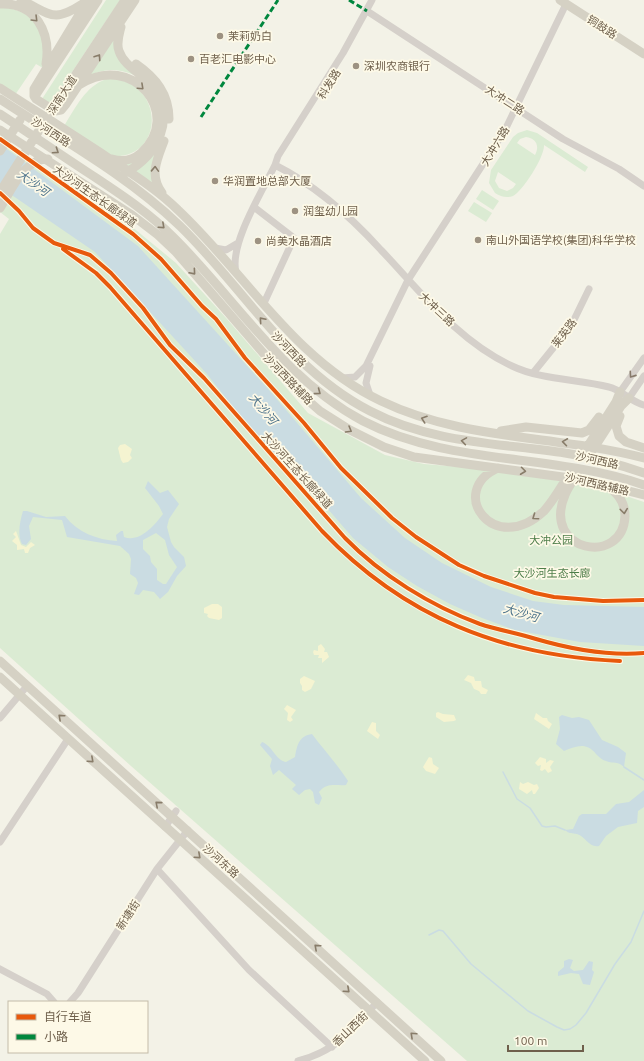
<svg xmlns="http://www.w3.org/2000/svg" width="644" height="1061" font-family="Ubuntu,'Noto Sans SC',sans-serif">
<rect width="100%" height="100%" fill="#f3f2e7"/>
<!-- green -->
<path fill="#dbebd3" fill-rule="evenodd" d="M106 0H120L50 105 42 99Z
M4 7C20 10 39 17 43 36 45 46 43 58 43 68L36 64 15 95 0 84V8Z
M114 36 134 75C117 68 103 68 87 77Z
M106 79C165 76 167 160 112 156L64 126C76 107 85 87 106 79Z
M527 130 537 133 588 167 585 172 544 145C545 156 523 191 513 196 507 198 501 197 495 193L489 183 491 170 513 137 518 133ZM526 137C536 138 540 146 535 155L517 143 520 139ZM498 172 516 184 513 188 507 191 499 188 495 181Z
M0 136 56 176 125 221 176 263 227 319 308 413 385 455 424 464 472 468 561 481 623 495 644 502V1061H467L131 766 0 648V234L9 219 0 212Z
M154 153V186L124 165Z
M482 190 499 201 493 210 476 199Z
M474 202 492 213 486 222 468 211Z"/>
<!-- sand -->
<path fill="#f5f4d1" d="M125 444 132 449 130 455 132 458 128 462 123 463 121 460 118 448 120 445Z
M16 531 21 545 26 547 31 542 35 545 30 548 28 553H25L24 549 17 550V545L12 541 16 537 13 534Z
M212 604H218L222 607V618L219 620 209 618 207 616 208 614 204 613V608Z
M321 644 325 649 324 652H327L329 657 322 663V658H318L319 655H314L313 652 314 650 318 651V646Z
M468 675 474 677 475 681H481L482 687 488 690 486 694H481L479 691 474 689 471 683 464 680Z
M304 676 315 681 311 689 305 692 302 690V686L300 683V679Z
M287 705 296 710 291 717 293 720 290 722 287 720 288 713 284 709Z
M438 712 443 714 454 715 456 720 454 721 444 722 436 717V713Z
M536 713 543 718H547L548 721 552 724 549 729 534 719Z
M372 722 376 723V731L380 735 378 739 367 731Z
M429 757 432 758 433 764 439 768 435 774 426 771 423 767Z
M540 757 546 759V763L550 760 554 761 550 767 552 771 548 773 545 769 542 771 540 770 541 765 538 766 535 763Z
M520 782 523 784 528 782 534 785 537 784 539 788 535 794H533L532 790 527 794 519 789Z"/>
<!-- water -->
<path fill="#cadce2" fill-rule="evenodd" d="M0 144 138 246 269 390 361 498 405 538 442 563 491 587 533 601 564 605 644 607V646L580 642 515 630 482 618 450 604 417 586 388 567 353 538 327 508 254 434 207 374 95 252 0 187Z
M148 481 160 493 168 490 179 504 169 519 167 527 171 542 174 547 184 557 186 566 177 576 168 592 160 599 154 592 143 590 139 595 134 594 138 583 136 578 130 574 131 559 129 554 120 546 67 537 62 520 33 517 29 526 31 539 26 545 22 544C17 535 20 521 23 511H27L46 517 65 516C77 532 97 540 117 541L116 535 121 531H123L124 537C139 543 154 526 163 514L159 506 145 488ZM156 533 165 540 169 555 177 567 166 584H163L157 580V569L151 562 150 556 143 549V540Z
M562 715 572 718 579 717 589 720 602 740 618 747 626 753 624 767C618 761 614 764 606 761 602 760 599 757 596 754 586 742 577 746 564 751L556 744 560 729 559 717Z
M312 734C324 750 337 764 348 781L346 785C336 786 327 782 319 792L322 798 319 805 315 803 313 792 310 789 305 790 299 795 292 789 296 785 279 770 273 775 270 766 272 759 260 745 262 742C273 746 275 760 286 762L295 757C297 745 299 736 312 734Z
M644 790V807L638 811 637 823 618 827 606 836 599 846C589 848 586 837 577 834 572 833 569 834 565 830L573 829 579 816 582 814H606L616 804 629 802Z
M569 959 573 960 570 968 574 971 583 970 589 961 593 962 592 970 594 972 590 985 583 984 579 974 571 973 558 976V972L564 967V961Z"/>
<g fill="none" stroke-linecap="round" stroke-linejoin="round">
<!-- stream -->
<path stroke="#cadce2" stroke-width="1.5" d="M624 767 644 780
M503 772 517 799 530 808 542 826 546 827 555 826 565 830
M429 935 439 930 443 931 471 964 528 1011 557 1027 564 1030 570 1029 576 1025 586 1013 615 964 631 942 644 911"/>
<!-- minor -->
<path stroke="#d5d0ca" stroke-width="7" d="M367 11 563 139 619 169 644 186
M275 165C315 185 351 217 381 250 421 292 458 341 512 366 541 380 578 379 609 387 622 390 631 402 644 405
M254 207 294 238 264 303
M215 248 226 250 238 243
M236 272C229 244 263 190 275 165L278 156 343 53 372 0
M370 366 366 383 370 395
M533 373 571 326 589 289
M342 378 355 377 366 366 408 280 505 130 566 4
M620 392 644 358
M629 398 644 376
M0 718 27 686
M165 827 176 811
M0 842 68 739
M157 869 249 970 332 1047
M0 969 47 994 54 1002
M70 1002 78 993 157 869 188 830
M298 1061C336 1051 353 1030 377 1002"/>
<!-- major -->
<path stroke="#d5d1c4" stroke-width="9" d="M21 0C51 14 52 24 84 3
M88 0 34 89V96L36 99 55 111 61 110 66 104 135 0
M560 0 644 54
M0 4C36 2 51 33 46 64
M121 27C119 35 116 43 119 51 124 66 141 73 150 84 178 118 158 155 125 173
M136 64C156 78 169 94 169 119
M79 85C133 50 184 115 141 153 133 160 122 162 112 159
M0 88C34 110 69 132 104 155 129 172 156 188 178 210 246 274 294 360 381 401 464 441 557 435 644 458
M35 96 98 0
M0 99C61 139 127 175 180 226 244 288 288 369 370 411 431 443 498 443 565 453 592 457 618 464 644 473
M0 114C29 133 58 153 87 172 117 192 147 211 173 237 236 299 282 378 363 421 450 466 553 453 644 485
M49 115 125 0
M0 130 132 215 158 235 176 252 265 355 303 396 320 411 350 430 384 447 414 457 585 480 644 495
M0 151 20 120
M0 192 38 132
M162 193C149 175 157 160 164 141
M0 208C11 191 24 158 48 159
M620 416 616 426 619 436 626 442 644 448
M501 431 526 427 582 433 589 430 599 417
M586 449 616 402 620 392
M592 451 621 406 629 398
M498 468C446 491 494 558 544 511 554 500 562 485 570 473
M577 474C573 481 568 487 565 495 541 552 623 567 625 516 625 503 618 493 607 486
M0 661 441 1061
M0 677 425 1061"/>
<!-- quiet -->
<path stroke="#00873e" stroke-width="3" stroke-dasharray="6 3" stroke-linecap="butt" d="M349 0 367 11
M201 117 278 0"/>
<defs>
<path id="cycleway" d="M0 139 133 234 161 259 202 306 216 319 245 358 304 423 341 468 392 518 416 537 459 565 484 576 535 593 554 597 603 601 644 600
M0 193 19 211 33 228 54 243 90 255 111 273 143 308 170 345 204 378 345 538C381 575 431 606 480 624 498 630 517 633 536 639 570 649 608 656 644 653
M63 249 96 273 110 287 322 531C404 617 502 656 620 661"/>
</defs>
<!-- cycleway casing -->
<use href="#cycleway" stroke="#fdf9e7" stroke-width="6"/>
<!-- cycleway -->
<use href="#cycleway" stroke="#e8590c" stroke-width="4"/>
</g>
<!-- one-way arrows -->
<defs><path id="oneway-chevron" d="M-2-3.5L2.5 0L-2 3.5" fill="none" stroke-width="1.6" stroke-linecap="round" stroke-linejoin="round"/></defs>
<g stroke="#887c69">
<use href="#oneway-chevron" transform="translate(35 19) rotate(45)"/>
<use href="#oneway-chevron" transform="translate(98 57) rotate(-56)"/>
<use href="#oneway-chevron" transform="translate(141 87) rotate(43)"/>
<use href="#oneway-chevron" transform="translate(56 151) rotate(34)"/>
<use href="#oneway-chevron" transform="translate(155 169) rotate(-88)"/>
<use href="#oneway-chevron" transform="translate(162 226) rotate(42)"/>
<use href="#oneway-chevron" transform="translate(193 272) rotate(49)"/>
<use href="#oneway-chevron" transform="translate(262 320) rotate(-131)"/>
<use href="#oneway-chevron" transform="translate(318 392) rotate(37)"/>
<use href="#oneway-chevron" transform="translate(424 419) rotate(-161)"/>
<use href="#oneway-chevron" transform="translate(349 430) rotate(30)"/>
<use href="#oneway-chevron" transform="translate(464 441) rotate(-171)"/>
<use href="#oneway-chevron" transform="translate(565 442) rotate(-172)"/>
<use href="#oneway-chevron" transform="translate(523 471) rotate(7)"/>
<use href="#oneway-chevron" transform="translate(624 511) rotate(83)"/>
<use href="#oneway-chevron" transform="translate(535 517) rotate(145)"/>
<use href="#oneway-chevron" transform="translate(61 717) rotate(-138)"/>
<use href="#oneway-chevron" transform="translate(91 760) rotate(42)"/>
<use href="#oneway-chevron" transform="translate(158 804) rotate(-139)"/>
<use href="#oneway-chevron" transform="translate(198 856) rotate(42)"/>
<use href="#oneway-chevron" transform="translate(317 947) rotate(-138)"/>
<use href="#oneway-chevron" transform="translate(347 990) rotate(42)"/>
<use href="#oneway-chevron" transform="translate(413 1035) rotate(-137)"/>
</g>
<use stroke="#887b6b" href="#oneway-chevron" transform="translate(632 375) rotate(125)"/>
<!-- markers -->
<g fill="#9d9282" stroke="#fdf9e7" stroke-width="1.5">
<circle cx="220" cy="36" r="4"/>
<circle cx="191" cy="59" r="4"/>
<circle cx="356" cy="66" r="4"/>
<circle cx="215" cy="181" r="4"/>
<circle cx="295" cy="211" r="4"/>
<circle cx="478" cy="240" r="4"/>
<circle cx="258" cy="241" r="4"/>
</g>
<g text-anchor="middle" stroke-width="3.5" stroke-linejoin="round" paint-order="stroke">
<!-- street labels -->
<g font-size="11" fill="#6e5f4b" stroke="#fdf9e7">
<text transform="translate(602 27) rotate(33)" y="4">铜鼓路</text>
<text transform="translate(329 84) rotate(-58)" y="4">科发路</text>
<text transform="translate(62 95) rotate(-57)" y="4">深南大道</text>
<text transform="translate(505 100) rotate(33)" y="4">大冲二路</text>
<text transform="translate(51 132) rotate(33)" y="4">沙河西路</text>
<text transform="translate(495 146) rotate(-59)" y="4">大冲六路</text>
<text transform="translate(95 196) rotate(35)" y="4">大沙河生态长廊绿道</text>
<text transform="translate(437 309) rotate(43)" y="4">大冲三路</text>
<text transform="translate(564 333) rotate(-53)" y="4">莱英路</text>
<text transform="translate(289 349) rotate(46)" y="4">沙河西路</text>
<text transform="translate(288 379) rotate(46)" y="4">沙河西路辅路</text>
<text transform="translate(597 460) rotate(13)" y="4">沙河西路</text>
<text transform="translate(297 470) rotate(48)" y="4">大沙河生态长廊绿道</text>
<text transform="translate(597 484) rotate(13)" y="4">沙河西路辅路</text>
<text transform="translate(221 861) rotate(42)" y="4">沙河东路</text>
<text transform="translate(128 915) rotate(-57)" y="4">新塘街</text>
<text transform="translate(350 1029) rotate(-44)" y="4">香山西街</text>
</g>
<!-- poi labels -->
<g font-size="11" fill="#6e5f4b" stroke="#fdf9e7" text-anchor="start">
<text x="228" y="40">茉莉奶白</text>
<text x="199" y="63">百老汇电影中心</text>
<text x="364" y="70">深圳农商银行</text>
<text x="223" y="185">华润置地总部大厦</text>
<text x="303" y="215">润玺幼儿园</text>
<text x="486" y="244">南山外国语学校(集团)科华学校</text>
<text x="266" y="245">尚美水晶酒店</text>
</g>
<!-- park labels -->
<g font-size="11" fill="#4e7e4a" stroke="#fdf9e7">
<text x="551" y="544">大冲公园</text>
<text x="552" y="577">大沙河生态长廊</text>
</g>
<!-- water labels -->
<g font-size="12" font-style="italic" fill="#4e748c" stroke="#fdf9e7">
<text transform="translate(33 183) rotate(35)" y="4">大沙河</text>
<text transform="translate(263 409) rotate(50)" y="4">大沙河</text>
<text transform="translate(521 613) rotate(16)" y="4">大沙河</text>
</g>
</g>
<!-- legend -->
<rect x="8" y="1001" width="140" height="52" fill="#fdf9e7" stroke="#c4bba9"/>
<rect x="16" y="1014" width="20" height="6" fill="#e8590c" stroke="#c4bba9"/>
<text x="44" y="1021" font-size="12" fill="#6e5f4b">自行车道</text>
<rect x="16" y="1034" width="20" height="6" fill="#00873e" stroke="#c4bba9"/>
<text x="44" y="1041" font-size="12" fill="#6e5f4b">小路</text>
<!-- scale -->
<path d="M508 1045v6h75v-6" fill="none" stroke="#6e5f4b" stroke-width="2"/>
<text x="514" y="1045" font-size="12" fill="#6e5f4b" stroke="#fdf9e7" stroke-width="3" paint-order="stroke">100 m</text>
</svg>
